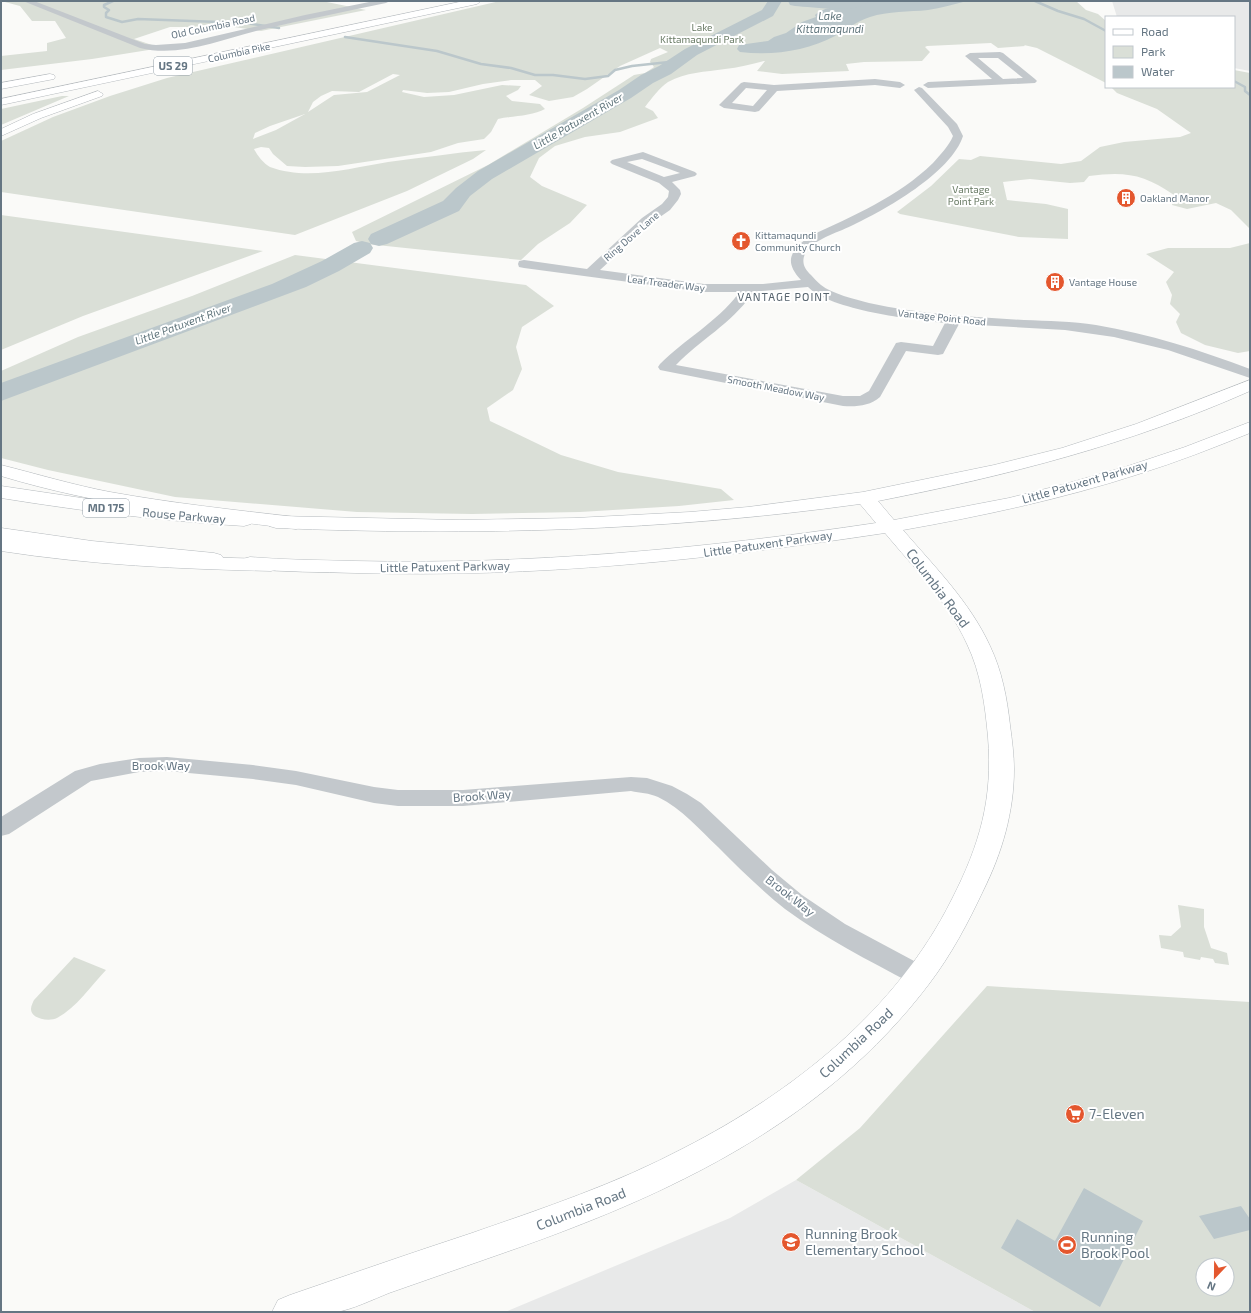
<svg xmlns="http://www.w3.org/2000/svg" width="1251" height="1313" font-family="'Exo 2',sans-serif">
<rect width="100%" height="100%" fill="#fafaf8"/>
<!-- built -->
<path fill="#e8e9e9" d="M1112 1H1250V71L1234 68V17H1117Z
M796 1180 1035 1312H505L730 1218Z"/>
<!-- green -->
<path fill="#dadfd7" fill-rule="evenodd" d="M1 1H322L366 10 261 31 234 27H170L134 39 161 48 92 59 1 70V56L47 51V43L66 38 55 21H32L20 6Z
M500 1H1076L1086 10 1098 14 1106 21V83L1037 48 1024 45 1025 46 998 48 991 43 927 46 925 47 930 52 922 61 864 62 846 64 849 71 782 74 757 71 765 61H764C751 64 738 68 725 69 705 72 686 72 668 82 659 88 652 98 645 107L653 111 658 118 620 132 585 137 555 146 539 158 530 177 542 186 587 205 570 223 538 244 521 260 367 244 356 241 352 232 488 165 583 108 634 75 645 73 654 67 650 62 651 59 668 52 660 48 620 66 587 89 573 97 549 101 529 95 542 86 535 80H511L483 84 449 92 427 93 403 90 402 92 424 97 454 95 502 85 521 86 518 90 506 96 512 101 540 104 545 109C533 116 512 116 498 119L491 132 484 139 458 143 431 152 338 166 305 167 287 166 273 154 269 148 261 147 254 149C257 155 264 164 270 167 308 181 350 168 388 162 421 158 453 153 486 150L473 159 407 191 295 235 1 192V141L53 117 110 96 167 78ZM393 74 400 75 367 92 334 95 308 112 313 102 321 96 332 91 359 92ZM305 114 276 130 253 139 255 133 270 126Z
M1234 70 1250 73V229L1231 210 1216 203 1187 209 1172 205 1174 195C1144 174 1125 171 1089 176L1084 182 1070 183 1030 179 1003 182 1007 200 1046 204 1068 209V239L1019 237 900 214 897 212 931 186 959 159 971 160 980 156 1061 164 1081 161 1100 147 1124 142 1180 137 1191 133 1157 109 1117 93 1111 87H1234Z
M62 96H69L1 125V109Z
M1 215 263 251 83 316 1 350Z
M1250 243V351L1238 353 1205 345 1181 333 1176 322 1180 314 1170 304 1172 295 1166 282 1174 272 1146 254 1168 248H1230Z
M295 255 526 285 554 306 522 327 516 347 522 369 513 390 487 408 490 421 561 455 618 472 721 489 734 500 679 506 580 512 472 514 357 512 175 497 48 470 1 458V371L78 337 192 296Z
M1178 905 1204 909V927L1211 948 1227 953 1229 965 1215 963 1213 959 1201 957 1200 960 1184 957 1183 952 1161 948 1159 935 1171 936 1181 927Z
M74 957 106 970C91 986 76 1008 57 1018 49 1022 31 1019 31 1009 31 1006 33 1002 34 1000Z
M987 986 1250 1002V1312H1035L796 1180 860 1128ZM1203 1265H1227V1289H1203Z"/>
<!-- water -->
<path fill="#bbc7cb" d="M841 1H967C954 4 941 8 928 10 909 12 888 11 870 17 857 21 847 29 835 36 807 51 772 56 740 52L737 49 739 45 768 41 774 37 786 33 802 22 816 17 815 15C826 5 840 8 854 5Z
M1084 1188 1143 1221 1100 1307 1001 1248 1017 1219 1055 1241Z
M1241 1206 1250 1219V1230L1214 1239 1199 1216Z"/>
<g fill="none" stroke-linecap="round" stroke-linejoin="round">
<!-- stream -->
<path stroke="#bbc7cb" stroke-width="2.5" d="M113 1 104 5V7L109 10 106 13V17L122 22 138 19 246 23 279 28
M1035 1 1058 11 1084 19 1106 31
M345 37 437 51 481 64 511 68 535 75H553L585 79 608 76 615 70 632 66 678 61
M1234 81 1245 87V91L1250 95"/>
<!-- river -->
<path fill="#bbc7cb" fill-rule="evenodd" d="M768 1H782L773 16 697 55 671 74 653 83 631 98 492 179 470 196 459 211 387 244 379 246 371 244 368 239 371 234 443 201 456 188 478 171 619 90 641 75 659 66 685 49 762 10Z
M788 1H869C861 14 810 7 795 6L790 5Z
M362 241 370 243 373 248 370 253 339 271 306 287 1 401V383L272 284 322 261 354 243Z"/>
<defs>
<path id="major" d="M1250 380V391C1131 444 1006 476 878 501L894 520 1009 498 1065 484 1125 467 1185 447 1250 422V433C1213 448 1177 462 1139 474 1062 499 982 516 903 530 934 566 970 602 990 646 1002 671 1007 698 1010 725 1012 740 1014 755 1014 769 1014 812 1002 853 983 891 968 923 951 955 929 984 824 1123 669 1195 509 1251 469 1265 429 1279 389 1293 374 1299 351 1310 336 1312 315 1313 293 1312 272 1312L278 1300 290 1295C351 1274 411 1253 472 1233 544 1208 616 1184 684 1148 793 1092 897 1010 952 899 980 844 993 799 988 737 985 705 981 673 967 644 948 602 914 568 885 533 707 560 536 578 356 573 320 572 285 572 250 569L243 567 240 563 243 559 250 557C285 560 319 560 354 561 531 565 701 549 876 523L860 504C666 531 471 536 276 528L269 526 266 522 269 518 276 516 459 520 575 518 690 512 748 507 863 492 994 465 1062 448 1136 424Z
M1 486 122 504 244 514 251 516 254 520 251 524 244 526C162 521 82 511 1 498Z
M1 528 92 541 214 553 221 555 224 559 221 563 214 565 92 553 1 540Z"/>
<path id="highway" d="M464 1H481L477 4 1 105V99Z
M50 74 54 75 55 77 54 79 1 89V83Z
M98 91 103 94 102 96 41 118 1 136V129L33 114Z
M1 465C37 474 73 485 110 492 171 503 234 510 296 517L303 519 306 523 303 527 296 529C196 517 97 505 1 476Z
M1 539C91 553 180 557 271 559L278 561 281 565 278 569 271 571C180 569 91 565 1 551Z"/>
</defs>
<!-- major casing -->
<use href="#major" stroke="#b5babe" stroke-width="1"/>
<!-- highway casing -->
<use href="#highway" stroke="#b4b9bd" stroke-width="1"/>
<!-- minor -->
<path fill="#c3c8cc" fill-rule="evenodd" d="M23 1H34L145 44 156 45 185 43 305 15 374 1H390L386 3C344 12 302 20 260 30 222 39 180 58 140 48Z
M1000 52 1003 53 1035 79 1037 81 1035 83 928 88 923 85 928 82 992 79 965 56 970 53ZM978 58H998L1023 78 1003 79Z
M875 79 900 82 905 85 900 88 875 85 777 91 759 111 755 112 724 108 719 105 741 83 744 82 774 85ZM746 88 767 90 753 106 732 103Z
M919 87 922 88 957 124 963 136C951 173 885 210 851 226 837 233 813 239 805 254 801 263 805 269 811 275 814 278 817 282 821 285 832 294 855 299 869 303 920 314 972 317 1024 320 1048 321 1072 321 1096 325 1149 334 1200 350 1250 369V378L1168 350 1114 337 1065 330 959 324 943 354 938 355 906 351 880 397C870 406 856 407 843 406L660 370 658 367 660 364C685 339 717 322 738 294V292H704L524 268 519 267 518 264 519 261 524 260 587 269 642 218 662 204 668 197 669 191 659 183 612 164 610 162 612 160 643 152 695 172 697 174 695 176 672 182 680 190 681 194 678 200 670 210 650 224 600 270 704 284H763L801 280C783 261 791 250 810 236 853 216 898 197 933 163 940 155 949 146 953 136L948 127 914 90ZM642 159 680 173 664 177 627 162ZM808 287C830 310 914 320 945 323L933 346 901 342 896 343 869 391 860 396H843L676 365C701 339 730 325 752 294L751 292Z
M167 757 253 765 296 771 374 787 398 790H463L631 777 647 778 672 786 687 794 701 803 772 870 802 895 845 924 929 969 933 976 929 983 920 986 911 983C868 960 824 938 785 909 761 890 740 869 718 847 699 829 682 809 658 797 649 793 640 793 631 791L463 806H398L374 803 296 785 253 779 167 771 139 772 91 781 9 834 1 836V817L75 771 100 764 139 758Z"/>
<!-- major -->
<use href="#major" fill="#fff" fill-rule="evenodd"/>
<!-- highway -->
<use href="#highway" fill="#fff" fill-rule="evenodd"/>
</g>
<!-- icons -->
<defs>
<symbol id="building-disc" viewBox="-11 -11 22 22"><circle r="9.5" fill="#e4572e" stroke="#fff"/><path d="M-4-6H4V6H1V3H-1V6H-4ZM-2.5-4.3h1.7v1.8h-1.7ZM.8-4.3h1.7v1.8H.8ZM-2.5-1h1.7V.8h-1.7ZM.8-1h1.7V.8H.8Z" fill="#fff"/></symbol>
<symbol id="church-disc" viewBox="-11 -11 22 22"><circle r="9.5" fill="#e4572e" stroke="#fff"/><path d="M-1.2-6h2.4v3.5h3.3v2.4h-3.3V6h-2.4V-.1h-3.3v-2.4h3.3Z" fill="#fff"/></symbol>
<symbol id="supermarket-disc" viewBox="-11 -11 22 22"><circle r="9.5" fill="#e4572e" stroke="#fff"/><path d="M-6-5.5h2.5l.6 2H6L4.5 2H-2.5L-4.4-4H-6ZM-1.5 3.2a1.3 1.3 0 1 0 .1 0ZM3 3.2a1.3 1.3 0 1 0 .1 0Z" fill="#fff"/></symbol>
<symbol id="school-disc" viewBox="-11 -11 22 22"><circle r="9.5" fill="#e4572e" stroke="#fff"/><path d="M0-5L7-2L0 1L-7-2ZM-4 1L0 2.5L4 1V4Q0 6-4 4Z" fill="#fff"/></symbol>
<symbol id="stadium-disc" viewBox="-11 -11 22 22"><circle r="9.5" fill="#e4572e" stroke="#fff"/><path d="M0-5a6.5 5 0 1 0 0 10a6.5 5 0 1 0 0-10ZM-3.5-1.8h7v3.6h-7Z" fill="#fff"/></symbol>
</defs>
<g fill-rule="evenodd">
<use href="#building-disc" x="1115" y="187" width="22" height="22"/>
<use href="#church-disc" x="730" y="230" width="22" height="22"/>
<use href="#building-disc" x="1044" y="271" width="22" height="22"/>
<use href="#supermarket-disc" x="1064" y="1103" width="22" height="22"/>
<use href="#school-disc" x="780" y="1231" width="22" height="22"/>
<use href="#stadium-disc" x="1056" y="1234" width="22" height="22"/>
</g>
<g text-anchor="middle" stroke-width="4" stroke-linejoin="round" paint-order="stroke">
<!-- far-street labels -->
<g font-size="10" fill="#657683" stroke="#fff">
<text transform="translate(213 26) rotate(-12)" y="4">Old Columbia Road</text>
<text transform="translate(239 52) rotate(-12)" y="4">Columbia Pike</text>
<text transform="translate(631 236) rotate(-41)" y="4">Ring Dove Lane</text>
<text transform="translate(666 283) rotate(7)" y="4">Leaf Treader Way</text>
<text transform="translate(942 317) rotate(6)" y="4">Vantage Point Road</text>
<text transform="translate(776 388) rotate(11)" y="4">Smooth Meadow Way</text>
</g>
<!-- far-park labels -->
<g font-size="10" fill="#687a64" stroke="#fff">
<text x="702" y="31">Lake<tspan x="702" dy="12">Kittamaqundi Park</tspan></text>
<text x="971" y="193">Vantage<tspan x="971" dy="12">Point Park</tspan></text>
</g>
<!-- far-poi labels -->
<g font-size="10" fill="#657683" stroke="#fff" text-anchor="start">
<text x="1140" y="202">Oakland Manor</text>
<text x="755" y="239">Kittamaqundi<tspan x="755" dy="12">Community Church</tspan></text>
<text x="1069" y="286">Vantage House</text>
</g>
<!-- far-water labels -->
<g font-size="11" font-style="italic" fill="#60757c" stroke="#fff">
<text x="830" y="20">Lake<tspan x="830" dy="13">Kittamaqundi</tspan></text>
<text transform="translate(578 121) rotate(-30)" y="4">Little Patuxent River</text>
<text transform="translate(183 324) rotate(-20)" y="4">Little Patuxent River</text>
</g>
<!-- shield labels -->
<g fill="#fff" stroke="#939fa8" stroke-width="1">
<rect x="154" y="57" width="38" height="18" rx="3"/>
<rect x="83" y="499" width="46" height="18" rx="3"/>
</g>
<g font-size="11" font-weight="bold" fill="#657683">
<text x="173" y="70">US 29</text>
<text x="106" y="512">MD 175</text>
</g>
<!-- far-neighbourhood labels -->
<g font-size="11" letter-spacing="1" fill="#57646e" stroke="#fff">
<text x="784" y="301">VANTAGE POINT</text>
</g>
<!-- street labels -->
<g font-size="12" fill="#657683" stroke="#fff">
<text transform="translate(1085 482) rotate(-16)" y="4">Little Patuxent Parkway</text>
<text transform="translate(184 516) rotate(5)" y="4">Rouse Parkway</text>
<text transform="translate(768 544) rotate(-8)" y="4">Little Patuxent Parkway</text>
<text transform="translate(445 567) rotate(-1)" y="4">Little Patuxent Parkway</text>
<text x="161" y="770">Brook Way</text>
<text transform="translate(482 796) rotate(-4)" y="4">Brook Way</text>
<text transform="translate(790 896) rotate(38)" y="4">Brook Way</text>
</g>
<!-- near-street labels -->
<g font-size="14" fill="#657683" stroke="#fff">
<text transform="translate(938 588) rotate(53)" y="5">Columbia Road</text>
<text transform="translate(856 1043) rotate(-43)" y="5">Columbia Road</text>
<text transform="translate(581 1209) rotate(-21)" y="5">Columbia Road</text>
</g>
<!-- near-poi labels -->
<g font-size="14" fill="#657683" stroke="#fff" text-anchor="start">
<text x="1089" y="1119">7-Eleven</text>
<text x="805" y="1239">Running Brook<tspan x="805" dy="16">Elementary School</tspan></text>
<text x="1081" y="1242">Running<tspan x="1081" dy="16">Brook Pool</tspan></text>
</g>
</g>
<!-- border -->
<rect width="1251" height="1313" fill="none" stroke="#657683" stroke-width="4"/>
<!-- legend -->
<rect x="1105" y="16" width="130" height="72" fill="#ffffff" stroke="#c1c8cd"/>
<rect x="1113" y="29" width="20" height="6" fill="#ffffff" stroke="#c1c8cd"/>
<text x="1141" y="36" font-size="12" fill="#657683">Road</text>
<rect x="1113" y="46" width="20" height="12" fill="#dadfd7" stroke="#c1c8cd"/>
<text x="1141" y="56" font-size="12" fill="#657683">Park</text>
<rect x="1113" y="66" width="20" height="12" fill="#bbc7cb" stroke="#c1c8cd"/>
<text x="1141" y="76" font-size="12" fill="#657683">Water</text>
<!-- north arrow -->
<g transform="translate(1215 1277) rotate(202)"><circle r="19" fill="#ffffff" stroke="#c1c8cd"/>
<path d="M0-3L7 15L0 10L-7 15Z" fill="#e4572e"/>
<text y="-6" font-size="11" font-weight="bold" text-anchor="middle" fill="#657683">N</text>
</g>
</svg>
